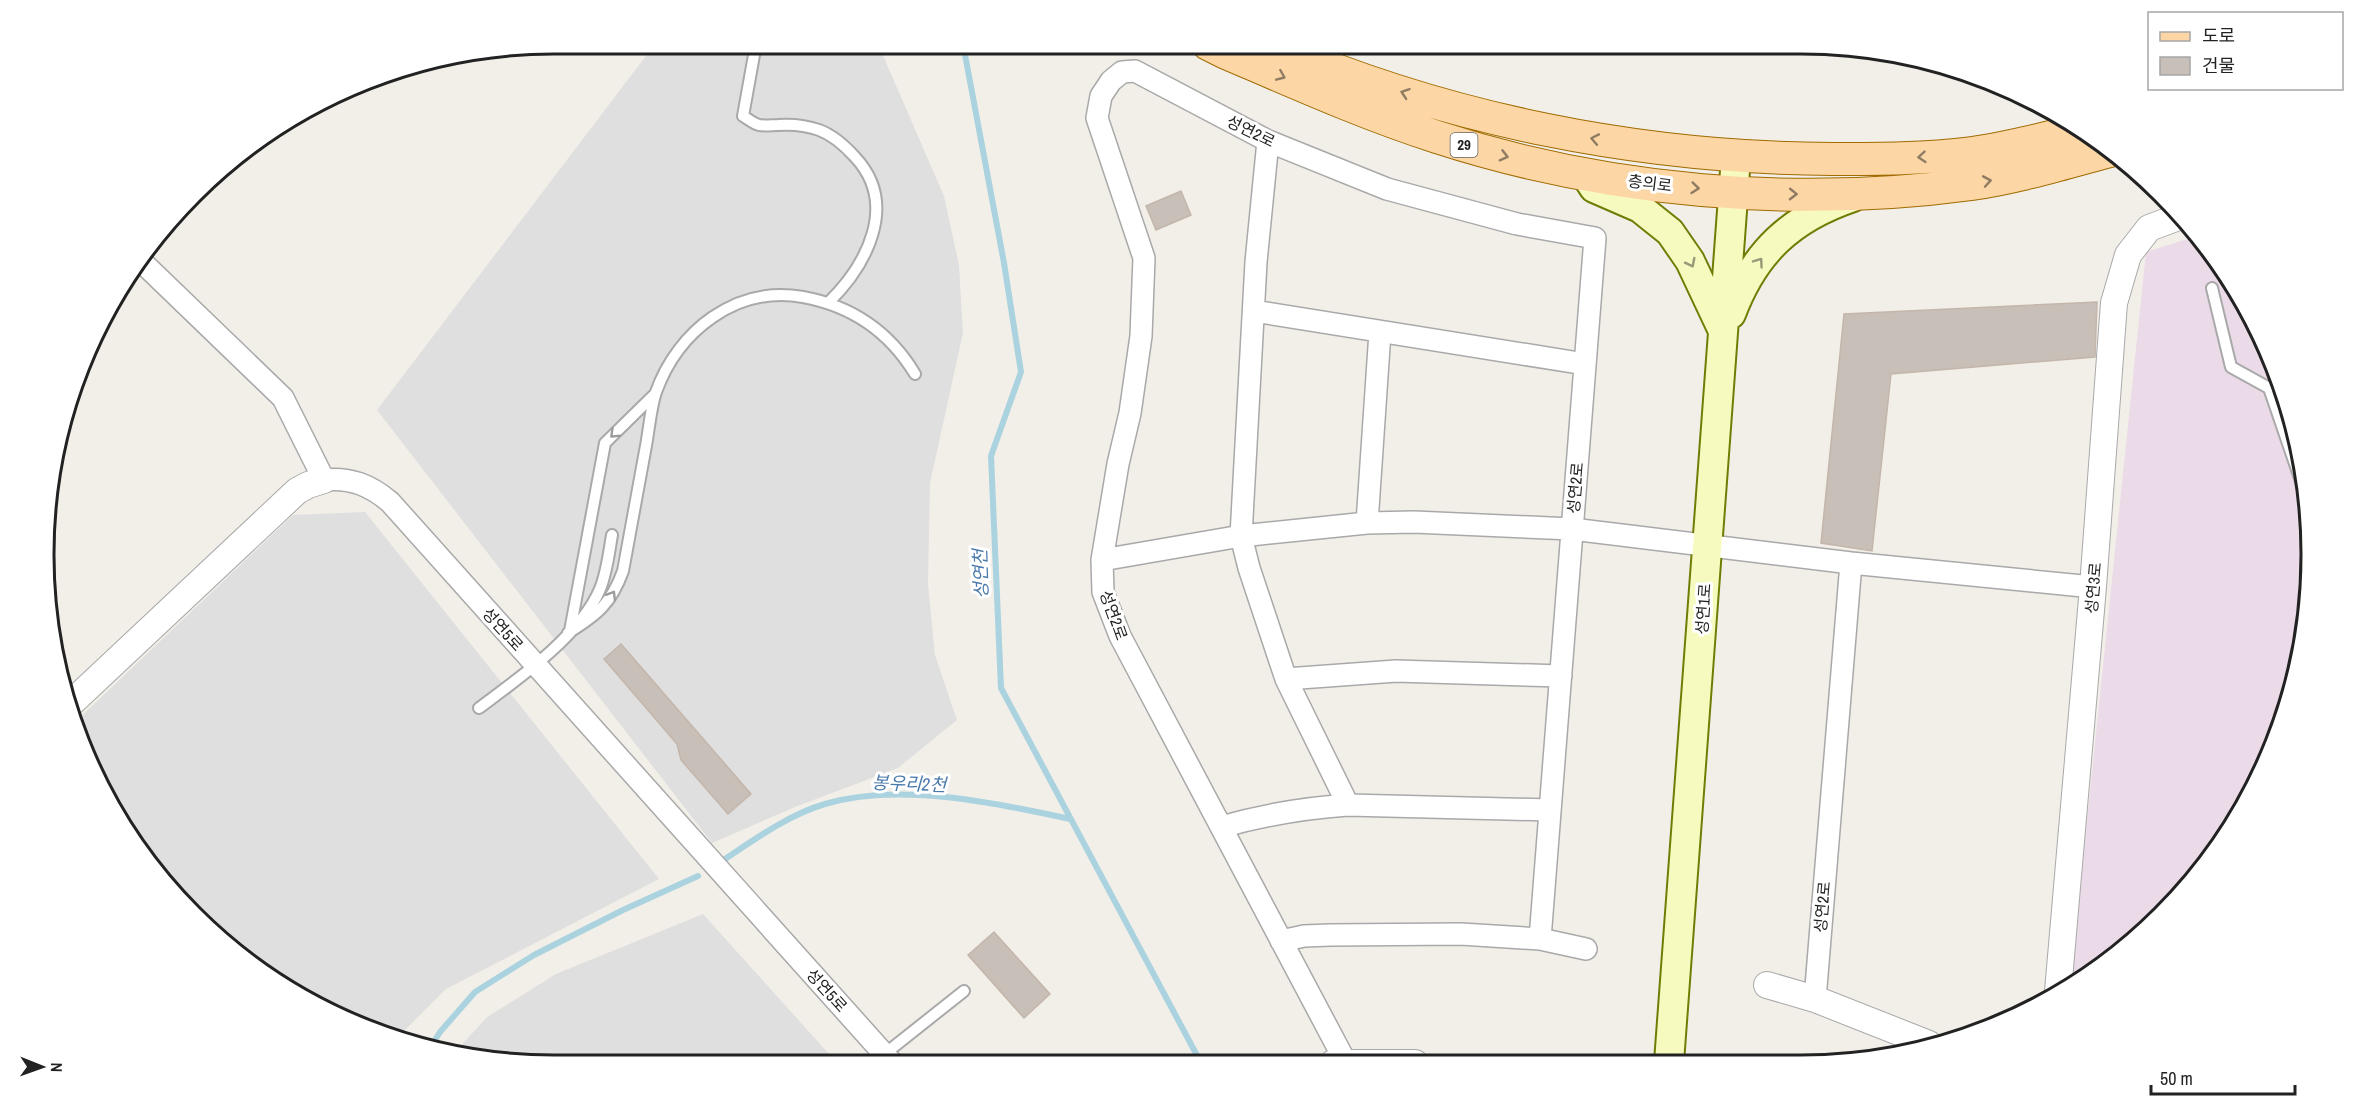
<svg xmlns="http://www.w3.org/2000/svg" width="2355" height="1109" font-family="'Archivo Narrow','Noto Sans KR',sans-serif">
<rect width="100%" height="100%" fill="#f2efe9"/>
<!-- residential -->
<path fill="#e0dfdf" d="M655 44H878L944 196 959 265 963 333 930 483 928 584 935 655 957 720 898 768 795 807 712 843 377 410Z
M365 512 659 879 446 989 397 1038 359 1027 218 939 112 810 73 724 293 515Z
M703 914 839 1065H554L454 1056 458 1049 487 1017 556 974Z"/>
<!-- industrial -->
<path fill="#ebdbe8" d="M2197 236 2225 270 2272 359 2302 454 2311 554 2302 654 2273 750 2206 865 2112 960 2070 984 2146 252Z"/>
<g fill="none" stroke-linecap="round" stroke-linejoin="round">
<!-- stream -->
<path stroke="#aad3df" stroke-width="6" d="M963 44 1004 263 1021 372 991 456 1001 688 1201 1063
M725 859C755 839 790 814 825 804 899 782 997 803 1070 819
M430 1048 440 1032 475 992 534 955 623 910 698 876"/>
</g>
<!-- building -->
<path fill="#c7bfb8" stroke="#c4b6ab" stroke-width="1.5" d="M1181 191 1191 215 1156 230 1146 206Z
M2097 302 2095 357 1891 374 1872 551 1821 543 1844 314Z
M621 644 751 794 728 814 681 760 677 744 604 659Z
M994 932 1050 994 1024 1018 968 955Z"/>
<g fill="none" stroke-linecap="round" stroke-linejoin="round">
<defs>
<path id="service" d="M756 44 743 116C748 119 754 124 759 125 765 126 772 125 778 125 792 124 805 125 819 130 833 135 845 146 855 157 899 204 867 265 828 303
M2212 288 2231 367 2269 388 2306 496
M570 631 605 443 655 394
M568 633C597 615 611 604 623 571 630 531 638 491 645 451 649 432 650 410 656 392 678 331 736 285 803 297 852 306 889 331 915 374
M479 708C518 679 581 635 600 589 607 572 609 552 612 535
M872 1064 964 991"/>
<path id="minor" d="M1268 141 1256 262 1241 536 1249 568 1286 679 1348 805
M142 262 283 398 324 480C350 477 370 485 390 502L893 1064
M1254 311 1585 364
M1367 523 1380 332
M1102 560 1241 536 1367 523 1414 522 1572 529 1851 563 2093 587
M1286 679 1396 671 1561 676
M1221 827C1263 815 1305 808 1348 805L1550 810
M1281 941 1304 936 1330 935 1461 934 1540 939 1586 949
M1815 999 1851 563
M1345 1061 1120 636 1103 592 1102 560 1118 464 1130 413 1141 336 1144 258 1097 118 1101 96 1111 81 1122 72 1135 71 1268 141 1387 189 1517 224 1595 238 1540 939"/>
<path id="tertiary" d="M68 706 297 491 308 485 324 480
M1767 985 1815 999 1929 1044
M2058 991 2093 587 2114 303 2128 255 2149 228 2181 216
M1333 1063H1415"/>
<path id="secondary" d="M1585 174 1594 188 1640 208 1670 232 1690 261 1723 331
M1731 314C1754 252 1791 218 1853 197
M1669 1062 1736 157"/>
<path id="primary" d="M1208 44 1224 52C1294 82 1365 114 1437 137 1607 192 1795 208 1972 184 2020 177 2064 163 2110 151
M1271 44C1448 120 1639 158 1832 159 1878 159 1925 159 1972 153 2009 148 2046 138 2083 129"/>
</defs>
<!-- service casing -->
<use href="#service" stroke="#a9a9a9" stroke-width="14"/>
<!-- minor casing -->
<use href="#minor" stroke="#a9a9a9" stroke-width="24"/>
<!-- tertiary casing -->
<use href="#tertiary" stroke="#a9a9a9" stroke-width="28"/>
<!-- secondary casing -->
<use href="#secondary" stroke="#707d05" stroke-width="32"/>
<!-- primary casing -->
<use href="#primary" stroke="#a06b00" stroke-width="34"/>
<!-- service -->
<use href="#service" stroke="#fff" stroke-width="10"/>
<!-- minor -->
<use href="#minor" stroke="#fff" stroke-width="21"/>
<!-- tertiary -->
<use href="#tertiary" stroke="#fff" stroke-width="26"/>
<!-- secondary -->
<use href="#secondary" stroke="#f7fabf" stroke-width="28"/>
<!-- primary -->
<use href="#primary" stroke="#fcd6a4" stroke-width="32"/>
</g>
<!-- one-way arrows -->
<defs><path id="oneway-chevron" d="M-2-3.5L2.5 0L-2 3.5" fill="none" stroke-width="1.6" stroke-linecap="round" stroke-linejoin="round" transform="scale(1.5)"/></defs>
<g stroke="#8f7c63">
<use href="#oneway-chevron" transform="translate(1281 76) rotate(23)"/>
<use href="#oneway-chevron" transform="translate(1405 93) rotate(-161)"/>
<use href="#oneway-chevron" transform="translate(1595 139) rotate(-169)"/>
<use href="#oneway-chevron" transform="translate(1504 156) rotate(15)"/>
<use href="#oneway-chevron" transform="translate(1922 157) rotate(175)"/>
<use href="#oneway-chevron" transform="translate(1987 181) rotate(-10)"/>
<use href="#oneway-chevron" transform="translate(1695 188) rotate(6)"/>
<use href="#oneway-chevron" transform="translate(1793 194) rotate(1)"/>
</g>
<g stroke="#979978">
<use href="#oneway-chevron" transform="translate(1759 262) rotate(-55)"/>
<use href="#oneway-chevron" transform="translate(1691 263) rotate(63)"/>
</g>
<g stroke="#9c9c9c">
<use href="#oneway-chevron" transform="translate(614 434) rotate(136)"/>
<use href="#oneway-chevron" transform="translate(612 595) rotate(-59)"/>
</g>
<g text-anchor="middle" stroke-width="6" stroke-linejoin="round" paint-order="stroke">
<!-- shield labels -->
<rect fill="#fff" stroke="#646464" stroke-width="1.5" x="1450.5" y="133" width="27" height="24" rx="4.5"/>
<g font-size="15" font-weight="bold" fill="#222">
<text x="1464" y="150">29</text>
</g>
<!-- street labels -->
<g font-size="16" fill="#222" stroke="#fff">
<text transform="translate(1251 131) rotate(26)" y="6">성연2로</text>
<text transform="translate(1650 183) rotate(7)" y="6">충의로</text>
<text transform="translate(1575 488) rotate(-85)" y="6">성연2로</text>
<text transform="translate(2093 588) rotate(-85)" y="6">성연3로</text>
<text transform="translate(1703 609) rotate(-86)" y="6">성연1로</text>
<text transform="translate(1114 615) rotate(70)" y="6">성연2로</text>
<text transform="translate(503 629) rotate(48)" y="6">성연5로</text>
<text transform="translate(1822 907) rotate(-85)" y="6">성연2로</text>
<text transform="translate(827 990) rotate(48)" y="6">성연5로</text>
</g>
<!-- water labels -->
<g font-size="18" font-style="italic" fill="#4a7aab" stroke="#fff">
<text transform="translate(981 574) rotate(-92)" y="6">성연천</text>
<text transform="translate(909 784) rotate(2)" y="6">봉우리2천</text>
</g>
</g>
<!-- crop -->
<path d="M0 0H2355V1109H0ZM554 54H1801A500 500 0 0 1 2301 554V555A500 500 0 0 1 1801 1055H554A500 500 0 0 1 54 555V554A500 500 0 0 1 554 54Z" fill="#fff" fill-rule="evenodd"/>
<path fill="none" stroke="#222" stroke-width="3" d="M554 54H1801A500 500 0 0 1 2301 554V555A500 500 0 0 1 1801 1055H554A500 500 0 0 1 54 555V554A500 500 0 0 1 554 54Z"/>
<!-- legend -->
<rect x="2148" y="12" width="195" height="78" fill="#ffffff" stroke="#a7a7a7" stroke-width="1.5"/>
<rect x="2160" y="32" width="30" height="9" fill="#fcd6a4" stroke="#a7a7a7" stroke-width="1.5"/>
<text x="2202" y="42" font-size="18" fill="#222222">도로</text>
<rect x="2160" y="57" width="30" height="18" fill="#c7bfb8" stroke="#a7a7a7" stroke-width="1.5"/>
<text x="2202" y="72" font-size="18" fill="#222222">건물</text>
<!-- north arrow -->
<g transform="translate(42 1067) rotate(91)" stroke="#ffffff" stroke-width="4.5" paint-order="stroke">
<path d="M0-4.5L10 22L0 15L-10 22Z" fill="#222222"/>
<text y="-9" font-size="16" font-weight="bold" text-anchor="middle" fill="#222222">N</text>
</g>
<!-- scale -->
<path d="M2151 1085v9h144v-9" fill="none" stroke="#222222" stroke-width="3"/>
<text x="2160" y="1085" font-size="18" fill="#222222" stroke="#ffffff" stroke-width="4.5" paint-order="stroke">50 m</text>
</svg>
